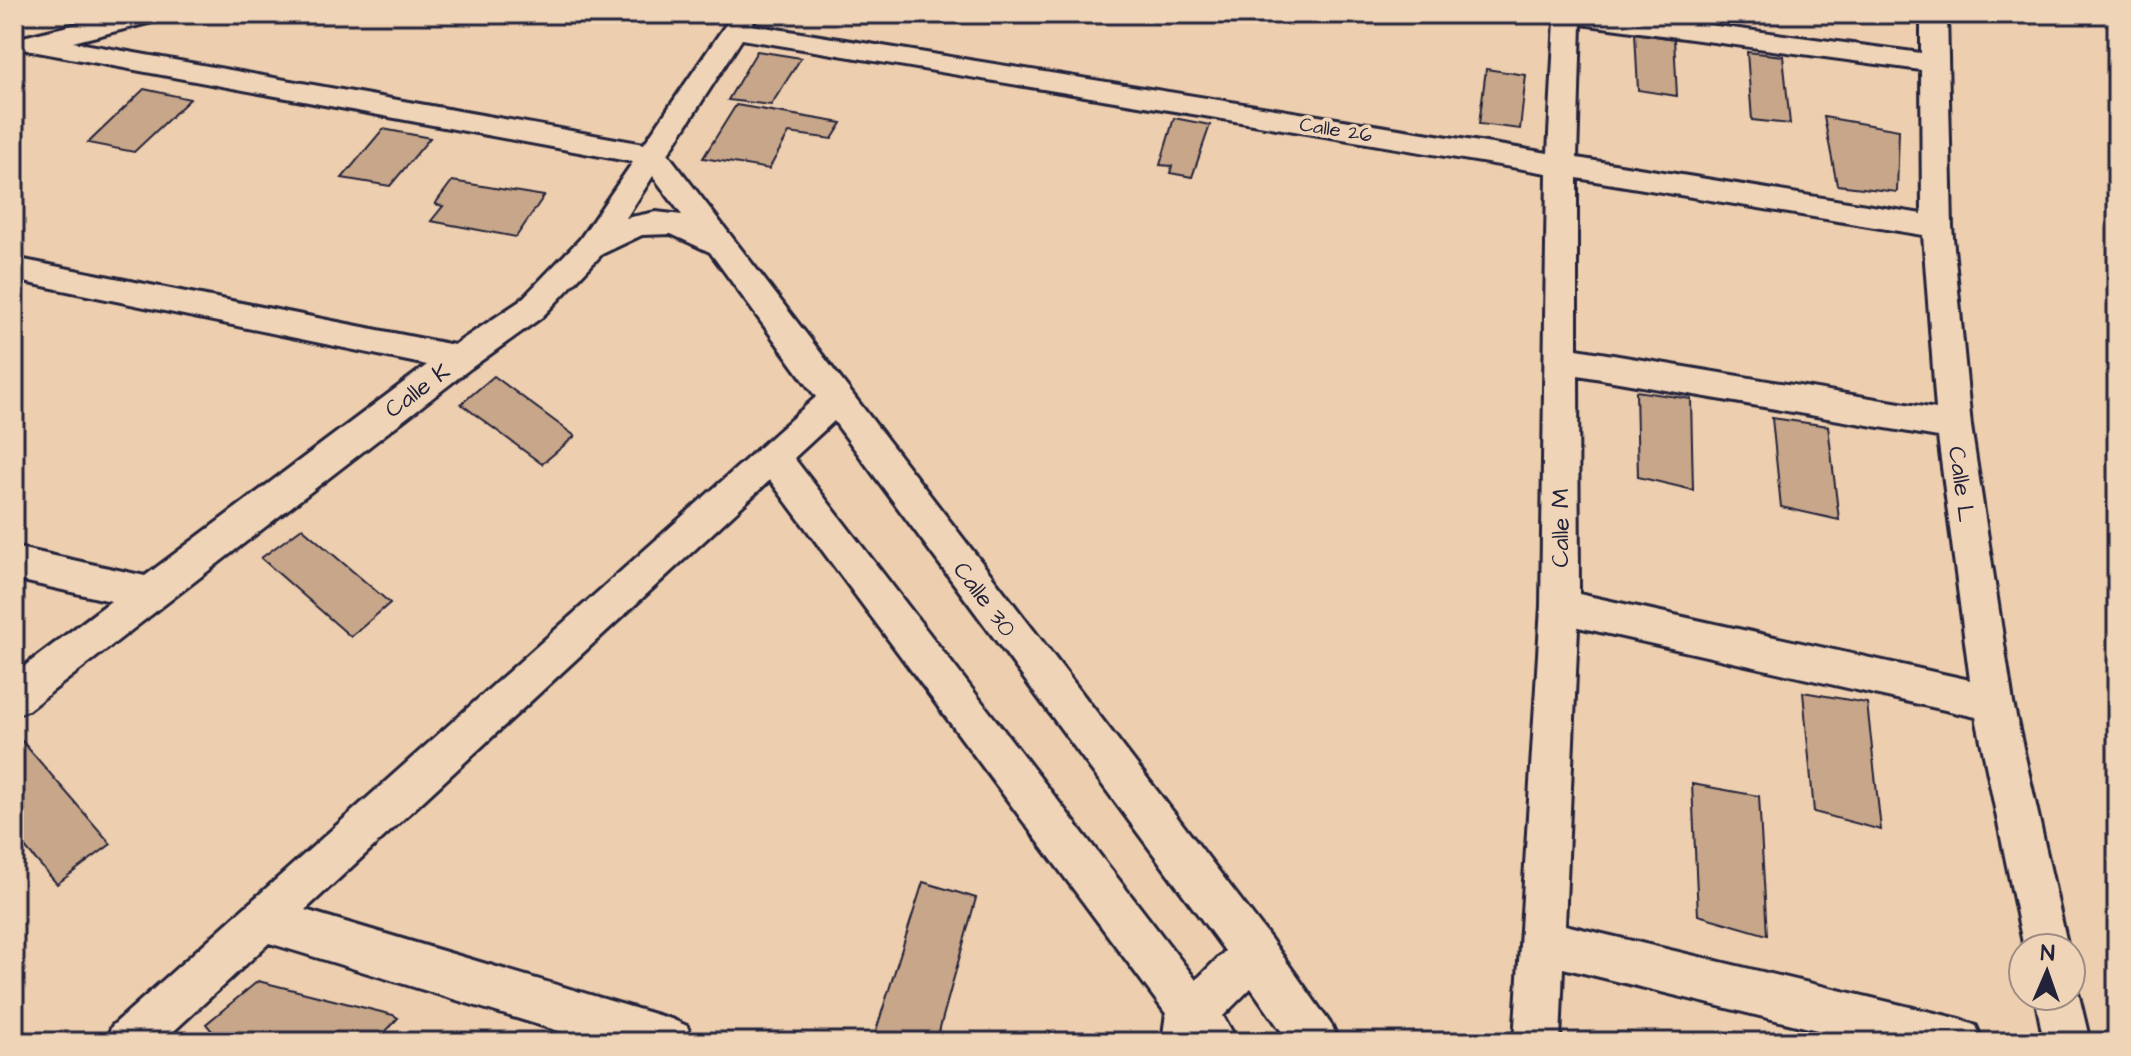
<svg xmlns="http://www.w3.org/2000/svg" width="2131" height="1056" font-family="'Architects Daughter',sans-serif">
<rect width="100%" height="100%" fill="#edceae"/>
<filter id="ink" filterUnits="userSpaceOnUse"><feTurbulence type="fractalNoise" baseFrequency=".0125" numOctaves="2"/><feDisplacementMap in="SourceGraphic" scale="16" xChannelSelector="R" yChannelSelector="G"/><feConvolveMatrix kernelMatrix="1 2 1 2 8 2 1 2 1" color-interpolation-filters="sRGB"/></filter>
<g filter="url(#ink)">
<!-- building -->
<path fill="#c7a689" stroke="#22223b" stroke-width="2" d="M1635 33 1674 39 1677 96 1638 90Z
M757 51 801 58 771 105 728 100Z
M1747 52 1783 56 1790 124 1752 120Z
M1486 69 1526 75 1520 129 1479 124Z
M144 89 190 99 134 152 88 143Z
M736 105 842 123 832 139 789 133 769 169 703 158Z
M1824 117 1899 130 1897 192 1837 185Z
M1174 118 1210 125 1192 177 1170 173 1172 166 1160 165Z
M383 129 430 138 390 186 342 178Z
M452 181 544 196 516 237 431 221 443 206 435 204Z
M494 376 575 436 542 464 461 404Z
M1636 391 1691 399 1693 490 1638 477Z
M1772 418 1828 426 1839 520 1781 507Z
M302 528 390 603 351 637 261 558Z
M1803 692 1867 703 1881 830 1814 812Z
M22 741 111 844 57 884 14 835V747Z
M1692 784 1759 796 1767 935 1698 915Z
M923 882 976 898 936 1042H894L874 1037Z
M258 981 393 1015 398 1018 376 1042H221L206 1024Z"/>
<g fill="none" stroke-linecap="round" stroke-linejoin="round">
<defs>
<path id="street" d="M118 14H164L160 20 73 42 644 144 733 14H759L752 25 1548 153 1555 20 1551 14H1625L1921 53V14H1947L1952 227 1971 426 2013 703 2068 948H2024L1976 717 1578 627 1565 925 1960 1019 1976 1026 1983 1042H1866L1563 968 1560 1042H1514L1541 606 1547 173 742 39 668 154 1270 938 1332 1026 1339 1042H1289L1251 988 1223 1016 1238 1042H1187L770 480 305 910 671 1019 687 1026 694 1042H595L269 943 162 1042H105L112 1026 816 397 710 252 671 234 642 235 602 254 542 317 471 368 28 710 14 715V674L111 601 14 579V547L145 576 427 365 14 280V258L454 345 520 301 580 239 633 162 32 51 23 49 19 43 23 37ZM1581 24 1921 70 1922 214 1577 158ZM653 176 682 215 656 212 626 218ZM1577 178 1923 235 1936 409 1577 349ZM1578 375 1938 437 1970 680 1579 594ZM834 421 1225 951 1196 980 794 458Z
M2071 979 2079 996 2090 1042H2044L2035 996H2071Z"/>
<path id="secondary" d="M1194 985 1214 993 1222 1013 1218 1042H1162L1166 1013 1174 993Z"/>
</defs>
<!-- street casing -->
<use href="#street" stroke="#22223b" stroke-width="6"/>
<!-- secondary casing -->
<use href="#secondary" stroke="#22223b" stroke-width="6"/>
<!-- street -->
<use href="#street" fill="#f0d4b7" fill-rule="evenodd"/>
<!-- secondary -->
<use href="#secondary" fill="#f0d4b7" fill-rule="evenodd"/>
</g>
</g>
<g text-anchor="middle" stroke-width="7" stroke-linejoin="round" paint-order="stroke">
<!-- far-street labels -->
<g font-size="20" fill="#22223b" stroke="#f0d4b7">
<text transform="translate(1336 129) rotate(9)" y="7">Calle 26</text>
</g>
<!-- street labels -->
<g font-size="24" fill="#22223b" stroke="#f0d4b7">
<text transform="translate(417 390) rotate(-37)" y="8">Calle K</text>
<text transform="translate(1962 484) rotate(82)" y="8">Calle L</text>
<text transform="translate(1560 528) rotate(-90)" y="8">Calle M</text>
<text transform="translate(985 599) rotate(53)" y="8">Calle 30</text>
</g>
</g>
<!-- margin -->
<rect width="2131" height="1056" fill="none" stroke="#f0d4b7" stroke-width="48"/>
<rect x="24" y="24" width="2083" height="1008" fill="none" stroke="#22223b" stroke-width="3" filter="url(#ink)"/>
<!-- north arrow -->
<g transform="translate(2047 972) rotate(2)"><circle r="38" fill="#f0d4b7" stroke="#9e8d85" stroke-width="2"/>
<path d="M0-6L14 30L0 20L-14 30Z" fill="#22223b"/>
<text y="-12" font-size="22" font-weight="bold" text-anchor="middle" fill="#22223b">N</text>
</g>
</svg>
